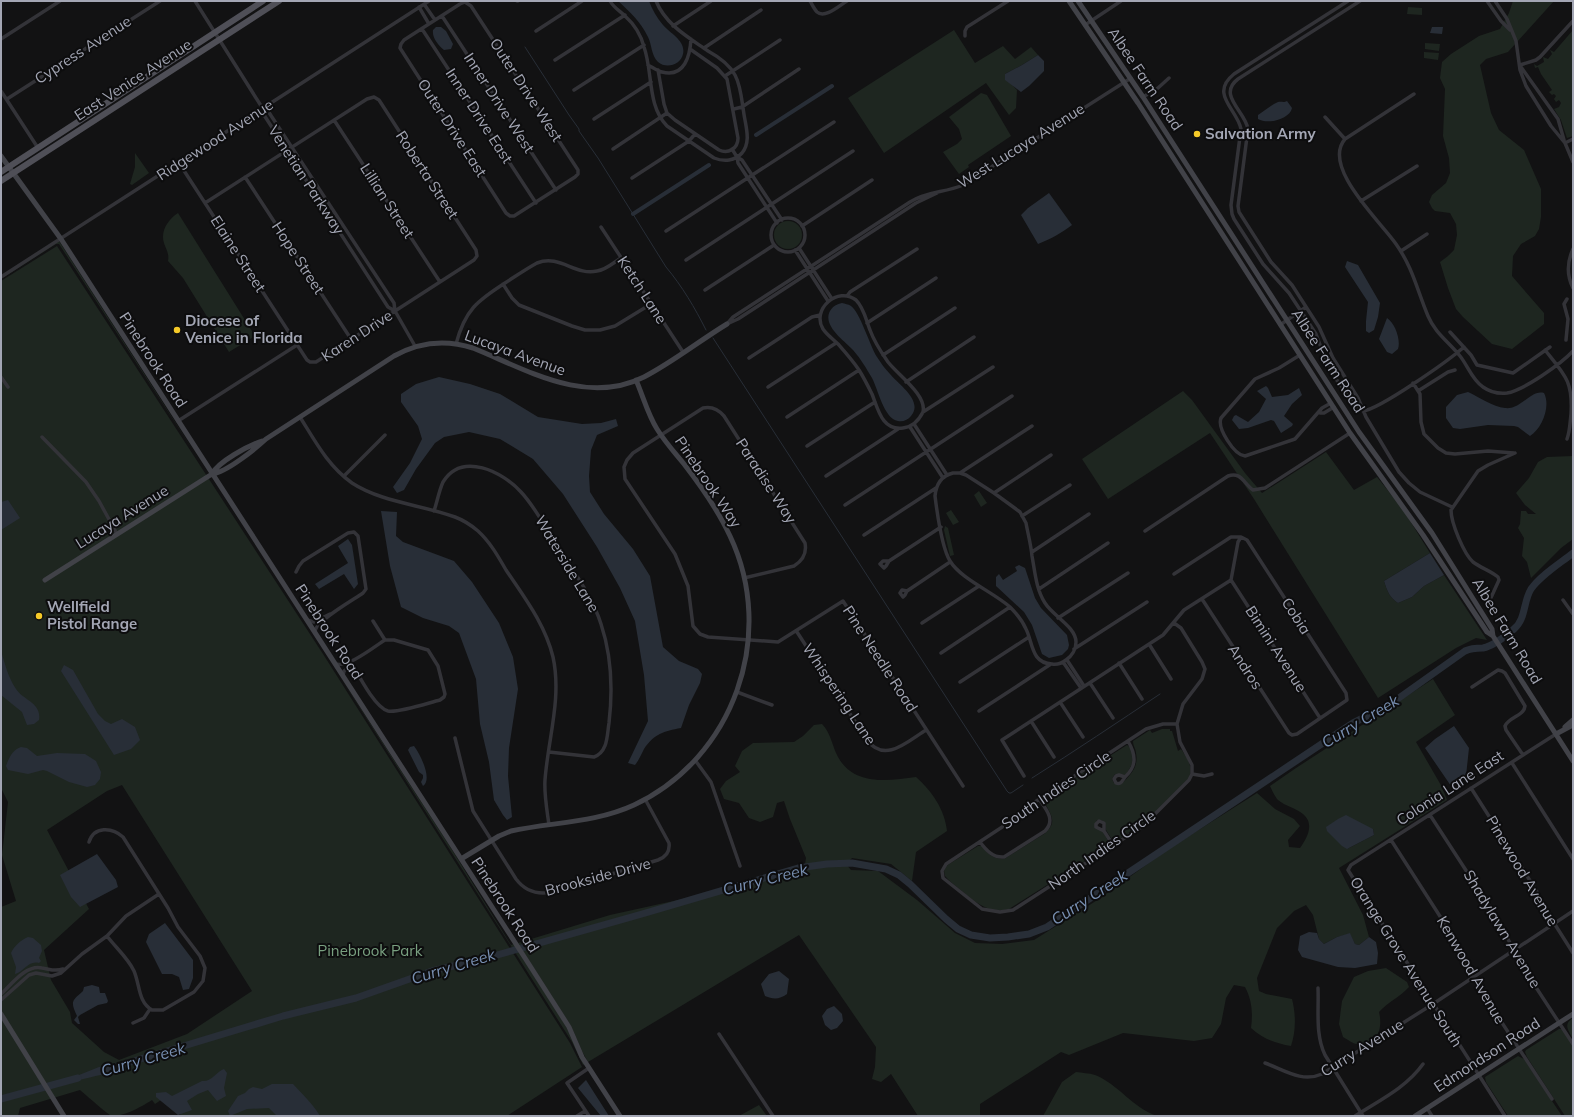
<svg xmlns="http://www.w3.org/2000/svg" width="1574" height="1117" font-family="Mulish,sans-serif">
<rect width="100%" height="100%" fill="#121213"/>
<!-- green -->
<path fill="#1e2620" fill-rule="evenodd" d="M1513 1H1554L1508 52 1486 59 1480 65 1491 113 1499 130 1524 150 1541 189V217L1539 229 1535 236 1521 244 1513 256 1512 276 1544 313V324L1512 349 1492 344 1463 317 1456 309 1448 288 1440 262 1448 256 1454 250 1457 235 1456 224 1450 213 1435 211 1432 208 1429 202 1432 195 1446 183 1450 173 1449 158 1443 136 1445 89 1440 78 1442 62 1451 54 1479 36 1500 29 1509 13Z
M1408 7 1422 8V15L1407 14Z
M954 30 975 63 1003 46 1015 59 1031 47 1038 55 1022 65 1005 74 1014 87 1017 90 1016 108 1009 115 986 83 884 153 848 98Z
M1573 30V136L1567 138 1561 120 1554 109 1559 107 1561 103 1559 100 1556 102 1554 99 1556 96 1554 94 1552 95 1549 92 1552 90 1541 74 1538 67 1535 68 1534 64 1537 66 1544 62 1543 57 1548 59 1552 54 1550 50 1554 52Z
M1425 43 1440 44 1439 51 1425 49Z
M1424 52 1439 53 1438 60 1424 58Z
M981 93 987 95 1011 136 968 165 969 167 959 174 943 152 957 144 962 139 959 129 949 117Z
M135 153 149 173 132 185 130 184 135 167Z
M178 213 255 336 229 352 183 278 168 261C170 251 163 246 163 237 163 227 170 218 178 213Z
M774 235a14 14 0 1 1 28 0a14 14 0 1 1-28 0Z
M59 241 200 461 59 244H56L1 279V277Z
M57 246 323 654 570 1043 582 1067 507 1116H182L161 1100 155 1104 152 1100C143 1106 123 1117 112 1116 107 1114 85 1094 80 1090L20 1108 18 1116H1V907L16 901 2 855 8 802 1 788V281ZM122 785 252 991 187 1034 119 1060 104 1052 72 1023 70 1012 51 980 44 950 89 909 47 830 107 791Z
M1183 391 1192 400 1245 473 1262 493 1326 452 1354 490 1377 477 1402 508 1430 553 1384 581C1387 591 1390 598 1398 603L1412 597 1424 586 1444 575 1487 640 1476 638 1456 648 1378 698 1254 499 1210 433 1108 499 1082 459Z
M1573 456V539L1561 548 1531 578 1527 562 1522 556 1524 538 1518 528 1520 524 1521 511H1526L1528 514H1536L1525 505 1516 493 1529 478 1538 462 1547 457Z
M979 491 987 503 981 507 974 495Z
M951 510 959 522 953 525 946 513Z
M945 526 948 528 954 555 950 556 944 530Z
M335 669 449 845 511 945 514 944 567 1028 585 1064 583 1065 572 1042Z
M1433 679 1455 715 1416 742 1442 787 1447 800 1339 868 1363 915 1369 937 1359 945 1355 944 1350 934 1337 937 1324 944 1319 939 1313 915 1306 905 1294 911 1277 928 1257 978 1259 991 1266 994 1292 999C1296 1015 1296 1031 1291 1046 1275 1043 1263 1039 1251 1028 1253 1013 1252 1000 1245 987L1234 985 1226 998 1221 1024 1212 1038 1194 1041 1123 1033 1069 1055 1061 1052 980 1104V1116H918L891 1074 881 1082 872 1079 875 1067 876 1047 799 935 588 1062 582 1051 571 1026 518 943 610 915 696 896 805 864 806 858 790 819 784 801 777 803 773 817 760 822 749 818 739 803 724 799 720 789 726 781 740 772 735 766 742 751 753 743 794 742 803 736 814 725 822 724C831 733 832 746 838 757 854 786 888 781 916 777 932 791 945 810 947 831L916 852 912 881 891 864 852 858 846 864 851 870 878 871 917 900 955 933 975 943 1002 944 1034 940 1099 899 1167 850 1257 793 1275 809 1294 819 1300 826 1288 840 1289 847 1300 848C1307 838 1315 824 1303 814 1296 808 1285 806 1278 800 1275 797 1272 790 1270 786L1296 768ZM1373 829 1374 835 1347 849Z
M1162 729H1170V731H1172L1178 751 1181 749C1188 759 1193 766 1189 778L1147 821 1116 841H1113L1106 830 1105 822 1101 820H1097L1095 824V827L1103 832 1110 844 1109 846 1009 909C989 914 976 903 962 891 956 886 950 882 945 876L944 871 946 866 978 846H982C988 854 993 859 1004 859L1044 834C1059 822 1050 814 1044 801L1045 798 1065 784 1068 787 1077 781 1075 778 1127 745C1138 751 1132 768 1125 775L1115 774 1112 779 1114 783 1121 784C1130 776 1139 767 1136 753 1136 749 1133 746 1133 741L1150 730 1152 733Z
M1386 968 1407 982 1409 987C1400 997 1388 1002 1379 1012 1383 1028 1378 1046 1357 1044 1353 1044 1347 1039 1343 1037L1339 1024 1342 1001 1354 977 1368 971Z
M1573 1018V1039C1568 1030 1563 1024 1573 1018Z
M1559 1029H1562L1573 1046V1116H1565L1527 1057 1525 1052 1526 1050Z
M1518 1056 1524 1059 1562 1116H1508L1486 1082 1485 1077Z
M1076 1072C1082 1073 1089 1073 1095 1075 1118 1084 1133 1108 1157 1116H1043L1062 1082Z
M759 1105 767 1116H739Z"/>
<!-- water -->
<path fill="#282e37" d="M618 1H649C652 9 657 18 663 25 671 34 686 41 683 54 681 65 666 69 658 62 651 55 652 45 648 37 640 21 631 13 618 1Z
M436 27H441L446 31 453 44 451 49 444 50C438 45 432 38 433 30Z
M1432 27H1443L1442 34 1430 33Z
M1038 55 1044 61V71L1029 86 1021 92 1005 80V74L1022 65Z
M1287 101 1292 108C1290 119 1268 125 1258 119V115C1264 111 1271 105 1278 102 1282 101 1283 103 1287 101Z
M1049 193 1072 225C1061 233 1051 239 1038 244L1021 215 1028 208Z
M1347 261 1358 265 1380 303 1378 317 1374 330 1369 333 1366 331V321L1368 302 1345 267Z
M842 303C845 304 848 304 851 306 860 312 870 346 877 357 881 363 885 369 890 374 898 384 924 401 911 416 908 420 903 422 898 421 884 419 878 389 872 378 866 368 861 359 853 350 845 341 822 326 830 311 833 306 837 304 842 303Z
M1387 318C1395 323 1401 340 1398 349L1392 354 1387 352 1379 339Z
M439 377 470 384 500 394 538 417 582 424 601 423 616 419 618 426 597 435 591 450 589 476 590 492 604 514 633 549 650 576 663 647 679 661 698 669 702 674 700 683 689 705 681 728C664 731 654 734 644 749 641 755 639 760 635 765L628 763 648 721 644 675 635 621 620 588 597 547 563 494 533 459 500 439 469 432 444 437 435 443 416 469 404 490 397 493 393 487 410 463 422 439 418 426 401 402V394L416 384Z
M1266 386 1268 388 1272 397 1288 395 1299 388 1302 395 1292 404 1284 416 1293 424 1292 426 1281 433 1274 421 1271 420 1248 428 1239 429 1232 420 1234 416 1236 415 1248 422 1259 412 1266 399 1257 391Z
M1468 392C1479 397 1493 407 1505 408 1521 410 1531 389 1544 393 1551 406 1542 429 1530 436L1518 427 1514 426 1488 425 1460 429 1453 428 1446 418V407L1457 395Z
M8 500 20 518 1 530V502Z
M381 511 397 512 396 536 403 542 454 561 472 582 499 623 513 657 518 689 509 748 508 776 512 817 507 820 503 815 494 800 489 762 480 724 476 679 459 633 449 626 423 618 401 607 390 566Z
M348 539 352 545 358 584 354 589 344 574 319 589 315 584 348 563 338 546Z
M1430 553 1444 575 1424 586 1412 597 1398 603C1390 598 1387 591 1384 581Z
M1019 565 1025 568 1035 598 1041 608 1067 635 1069 645 1068 649 1062 655 1049 658 1042 654 1032 625 1024 612 996 586V577L999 574 1003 580 1017 571 1015 567Z
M1 651C5 664 8 677 16 689 23 700 42 703 39 720L34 724 27 725 22 712 1 695Z
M64 665 73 670 98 714 105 721 111 724 122 719 135 727 140 740 131 749 114 755 61 671Z
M1454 726 1469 748 1466 776 1451 786 1425 748 1435 739Z
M414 746C420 754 433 779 423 786L421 782 423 778V775L419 772 408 750 410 747Z
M21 747 27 748 37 756 57 753 85 754 96 761 101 772 100 779 95 785 87 787 69 782 47 771 43 770 28 774 8 770 6 766C9 758 12 750 21 747Z
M1346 815 1373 829 1374 835 1347 849 1342 846 1327 831 1326 827 1338 819Z
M97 854 116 880 118 887 80 907 71 897 60 875Z
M165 923 193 960V978L189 989 183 990 179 977 172 974H162L146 942 149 934Z
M1309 932 1317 933 1319 939 1324 944 1337 937 1350 933 1355 944 1359 945 1369 937 1376 942 1378 953 1377 964 1355 968 1338 967 1302 957 1298 950 1300 936Z
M28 937 33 938 41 945 42 951 39 958 41 961 39 963C28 960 24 972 15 974L16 967 11 953C14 946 21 940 28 937Z
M779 971 789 979 787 994C780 999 774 1000 765 996L761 984 769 974Z
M92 985 99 987 100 993H105L108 1001 107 1003 98 1005 80 1015 78 1017 80 1024H78L74 1020 77 1016C70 1001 72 1001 83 991L84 987Z
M834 1006 842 1014 843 1021 837 1028 831 1030 825 1025 822 1016 827 1009Z
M127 1061H134C126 1072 86 1077 72 1082L69 1079 99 1067Z
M224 1069 227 1073 224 1088 226 1096 217 1101 208 1090 198 1094 187 1101 192 1110 178 1115 156 1097V1093L166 1092 172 1096 202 1081C212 1082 216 1072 224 1069Z
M586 1080 609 1116H601L578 1088Z
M272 1084H293C303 1095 312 1103 320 1116H279L276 1115 269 1108 247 1109 230 1116 228 1111 238 1096 245 1093 249 1089 253 1087 262 1089Z"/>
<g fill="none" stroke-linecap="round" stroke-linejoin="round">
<!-- stream -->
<path stroke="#282e37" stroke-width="1" d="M525 47 569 115 579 129V131L598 158 666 267C682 286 695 308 706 330
M713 338 1007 791 1009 793H1011L1023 785
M1032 778C1075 751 1118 722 1160 694"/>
<!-- canal -->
<path stroke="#282e37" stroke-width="4" d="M756 135 832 86
M633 214 709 165"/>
<!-- river -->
<path stroke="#282e37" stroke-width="7" d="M124 1064 283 1016 356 998 432 971 483 959 642 914 798 868 827 864 852 863 886 869 899 875 910 884 946 919 958 929 971 935 990 938 1008 937 1029 934 1047 927 1353 723 1389 705 1465 651C1471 648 1476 648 1483 648 1493 646 1507 635 1514 629 1526 619 1523 602 1531 589 1541 575 1559 564 1573 553
M1 1099 78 1078"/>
<!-- street -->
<path stroke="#333338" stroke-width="3.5" d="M195 1 263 109 264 115 388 307 395 311
M517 1H518
M610 1C614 8 620 11 625 16 634 24 641 35 644 47 653 72 647 106 667 126L714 158C724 162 735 161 742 153 750 143 747 131 745 120 742 106 742 88 735 75 729 64 719 57 708 51 688 37 666 25 656 1
M810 1C812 4 814 9 817 12 825 19 840 5 847 1
M1348 1 1234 74C1209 94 1237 109 1241 129L1231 205 1232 214 1234 219 1263 264 1289 293 1316 334 1326 361 1334 376 1354 405 1363 411
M1360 1 1238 79C1217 95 1245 111 1248 129L1238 206 1239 212 1271 262 1292 285 1319 327 1333 358 1358 398 1366 417 1399 472 1409 483 1420 492 1452 507
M1487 1 1501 21 1510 30
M1495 1 1507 19 1516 41 1520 70 1526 86 1551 126 1565 143 1573 162
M465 2 471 6 578 170V174L575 177 514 216H510L506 213 400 48 401 44 404 40 460 4Z
M424 4 435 20
M419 7 429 24
M442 16 556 190
M1085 25 1121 1
M673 26 711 1
M422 29 536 203
M536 31 582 1
M965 36V31L967 27 1008 1
M1 39 60 1
M704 48 761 10
M555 60 625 15
M648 65C652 67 657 71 662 72 685 78 690 55 691 39
M1520 65 1536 60 1540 57 1573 21
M1521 67 1558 119 1564 140
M658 70 664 104 667 113 675 120 719 150C728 154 738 149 738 138L727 79 717 68 690 49
M725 76 780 40
M574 90 644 45
M1 91 38 148
M1414 94 1345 139C1321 167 1381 222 1396 244 1413 268 1417 290 1428 316 1435 333 1449 342 1460 356 1468 366 1472 380 1483 387 1490 392 1498 394 1507 393 1524 390 1561 364 1573 351
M1143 97 1158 88 1169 78
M7 99 160 1
M263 109 268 111 394 303 395 311 415 346
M734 109 742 107 799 69
M1325 117 1345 139
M594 119 651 82
M334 120 440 282
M1565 143 1573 139
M613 149 667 113
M732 149 737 157 738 163 777 223
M737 157 742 160 782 220
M179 163 307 360 310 362H316L474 260 477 256 476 250 379 100 374 97 367 99 205 203
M245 177 351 339
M632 178 689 141 695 134
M1361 201 1417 166
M771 235a17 17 0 1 1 34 0a17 17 0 1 1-34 0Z
M802 226 872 180
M601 227 683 352
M666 231 834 122
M799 248 832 299
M1573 249C1567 262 1567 276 1573 288
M795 250 828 301
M1401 251 1427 234
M686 260 853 151
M1 277 429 1
M503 284 512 298 519 305 572 326 585 330H600L615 326 651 304
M705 290 774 245
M847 296 850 292 917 249
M867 323 936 278
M727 324 733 317 910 202C928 191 944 193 963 185L1131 78
M727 324 738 319 916 203 937 193
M1280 325 1306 307
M1450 332 1471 355 1477 365 1513 373 1550 347
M1566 340 1568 319 1564 304 1567 299
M456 344C465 310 477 301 505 283 516 276 526 269 537 263 560 254 575 276 597 271 606 270 613 263 621 258
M1545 350C1565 375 1573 381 1571 414 1570 422 1570 431 1567 439
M883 355 955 308
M1300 355 1279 368 1255 379 1221 418C1217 428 1234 455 1245 456L1295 439 1322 408 1331 403
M749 358 812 317 820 315
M1 377 8 387
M906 382 974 337
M1413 383 1420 394 1421 422 1424 434 1438 448 1446 453 1455 454 1488 451 1514 453
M768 387 836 343
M1418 391 1448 372 1455 370
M1363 411C1380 409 1448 361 1464 347
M923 412C927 395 898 375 888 362 881 352 874 341 870 330 866 320 864 308 856 300 838 286 811 309 823 329 827 335 833 339 838 344 845 352 853 361 859 370 864 378 868 386 872 394 878 409 882 431 903 428 912 427 919 420 923 412L993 367
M1320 413H1324L1334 407
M300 417C315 441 328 466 352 483 381 502 422 505 455 517 463 520 471 525 478 531 490 542 498 556 506 570 524 597 545 624 553 657 562 698 548 739 545 780 544 795 547 810 549 825
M787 417 859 370
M178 421 297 345
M914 424 947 475
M910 427 943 478
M42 437 86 482 99 501 117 534
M807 446 875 402
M953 473H960L966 475 994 493 1020 512 1026 523C1028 534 1031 545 1032 556 1035 572 1036 589 1045 603 1053 616 1076 627 1076 642 1076 649 1072 656 1066 660 1062 663 1057 665 1052 664 1031 663 1033 643 1026 629 1022 620 1016 613 1010 607 993 592 961 579 950 561 942 548 937 512 935 496 936 485 941 476 953 473Z
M960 473 1032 426
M344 476 385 435
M826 476 898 429
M994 493 1051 455
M845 505 1012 396
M434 511C437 502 439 491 443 482 462 451 503 472 521 492 536 508 546 529 558 547 574 572 592 596 601 624 612 657 613 689 609 723 607 735 608 752 594 757L549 752
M1022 516 1070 485
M1145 531 1228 476C1241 471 1244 484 1253 490L1265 488 1350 433
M864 535 936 488
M1032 552 1089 514
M883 561H889L886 566 884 568 880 564Z
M889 561 941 527
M296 572 299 566 303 561 348 533 354 532 358 536 366 589 363 593C353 600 316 621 315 631
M1174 574 1231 537H1241L1247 540 1346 693 1347 700 1297 734 1292 735 1289 733 1202 599
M744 578 794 566C802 561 807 553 805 543L724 416C718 409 712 406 703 408L633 453 627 460 624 467 625 479 675 554 688 586 693 626 700 634 708 637 778 642 843 601 963 786
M1231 580 1320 718
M1039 589 1108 543
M902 590 907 591 905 595 903 597 900 593Z
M907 591 950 562
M1563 600 1573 614
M1489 602 1499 580 1498 577C1491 571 1481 568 1473 562 1464 554 1451 523 1451 510L1478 471 1488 465 1515 453
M1058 618 1128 573
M307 620 314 622 330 614
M922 623 979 586
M1174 623 1181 628 1202 662 1205 669 1202 679 1183 704 1177 724 1180 742 1192 765V774L1189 780 1143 826 1013 910 1000 912 982 909 943 878 942 871 946 864 1019 816 1035 802 1146 729 1163 724H1177
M797 632 867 740C885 764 908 741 926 730
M1149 644 1171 679
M1074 649 1147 602
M941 653 1010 607
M1067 660 1084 686
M351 662C358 674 375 708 388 711 399 713 428 703 440 700L444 697 445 694 438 666 428 650 394 640H385L373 621
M1063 662 1081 688
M1119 663 1142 699
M336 664C348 668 375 646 385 640
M343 676 344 671 350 666 351 662
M960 682 1029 637
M1090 683 1113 718
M1472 687 1498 670 1502 671 1505 673 1525 706C1524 716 1509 717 1505 726L1506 730 1523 755
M737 692 772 705
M1060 702 1083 737
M979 711 1051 664
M1031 721 1054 757
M455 738 473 811 516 879C525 891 537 895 552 892L658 860C666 857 670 851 669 843L645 799
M695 760 711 782 740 866
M1512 763 1573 859
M1192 774 1204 776 1212 774
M1119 775 1125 777C1122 781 1121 785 1116 783L1114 779 1116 776Z
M1024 776 1002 740 1163 635 1184 610 1231 580 1238 542 1241 537
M1125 777C1137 766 1136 755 1128 741
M1471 788 1536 890 1554 923 1573 953
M1430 815 1495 915 1524 969 1573 1044
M1099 821 1104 823V831L1096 827V824Z
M1104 831 1113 845
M1391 840 1452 935 1472 977 1552 1099
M89 842C94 826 112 827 123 837L168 908 178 927 200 956 205 968 203 981 194 992 163 1010H152C138 1002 140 985 134 971 128 958 116 948 107 936
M980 842C986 850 993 858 1004 857L1045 831C1056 820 1046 809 1039 799
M1318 988C1319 1010 1315 1034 1325 1055L1363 1116
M1 994C11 985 26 964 42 968 50 969 54 972 63 969
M1 1000 29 975 36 973 52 976 61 973 82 954 107 936 126 916 159 894
M133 1023 144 1018 150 1009
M719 1034 773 1116
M1265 1063C1284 1070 1302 1083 1322 1074L1433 1004 1573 911
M1427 1108 1432 1116
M577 1116 585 1111
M589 1116 567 1083 589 1068
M1355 1116C1378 1101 1406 1088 1423 1064
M1505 1116 1348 870 1351 865 1556 734"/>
<!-- secondary -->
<path stroke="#414248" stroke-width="5" d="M1069 1 1138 103 1350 433 1423 535 1487 632 1493 636
M1078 1 1143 97 1359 432 1432 533 1492 629 1493 636 1573 761
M1 156 61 239 525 958 569 1027 582 1057 620 1116
M212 474C219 461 248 446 262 441
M45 580 212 474C227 472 255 449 266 439L394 356C419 342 445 339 473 348 527 370 586 406 644 377 673 362 699 341 727 324
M1565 727 1573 720
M1556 734 1573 725
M461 859 499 836 511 831C553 822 595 823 634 805 734 758 777 635 730 536 718 510 701 486 684 464 675 453 665 442 657 429 648 415 643 396 636 380
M1 1014 64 1116
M1415 1116 1573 1014"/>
<!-- primary -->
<path stroke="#4f4f57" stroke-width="6" d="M1 172 263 1
M1 181 279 1"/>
</g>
<!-- markers -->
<g fill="#f5ca28" stroke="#0d0d0e" stroke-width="1.5">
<circle cx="1197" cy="134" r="4"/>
<circle cx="177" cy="330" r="4"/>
<circle cx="39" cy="616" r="4"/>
</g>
<g text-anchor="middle" stroke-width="4" stroke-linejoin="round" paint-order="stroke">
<!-- street labels -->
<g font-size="15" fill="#a3a6b4" stroke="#0d0d0e">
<text transform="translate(83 50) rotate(-33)" y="5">Cypress Avenue</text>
<text transform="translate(1145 79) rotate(56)" y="5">Albee Farm Road</text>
<text transform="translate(133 80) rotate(-33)" y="5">East Venice Avenue</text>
<text transform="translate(526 90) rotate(57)" y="5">Outer Drive West</text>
<text transform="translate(499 103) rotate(57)" y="5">Inner Drive West</text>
<text transform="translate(479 116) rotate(57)" y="5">Inner Drive East</text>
<text transform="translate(452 128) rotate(57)" y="5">Outer Drive East</text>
<text transform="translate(215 140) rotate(-33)" y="5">Ridgewood Avenue</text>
<text transform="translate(1021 146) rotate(-32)" y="5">West Lucaya Avenue</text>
<text transform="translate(427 175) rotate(57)" y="5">Roberta Street</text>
<text transform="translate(306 180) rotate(57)" y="5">Venetian Parkway</text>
<text transform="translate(387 201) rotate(57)" y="5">Lillian Street</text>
<text transform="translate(238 254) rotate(57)" y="5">Elaine Street</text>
<text transform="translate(298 258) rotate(57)" y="5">Hope Street</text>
<text transform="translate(642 290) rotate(57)" y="5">Ketch Lane</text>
<text transform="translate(357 336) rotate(-33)" y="5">Karen Drive</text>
<text transform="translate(515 353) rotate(20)" y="5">Lucaya Avenue</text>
<text transform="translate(153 360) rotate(57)" y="5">Pinebrook Road</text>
<text transform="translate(1328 361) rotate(57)" y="5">Albee Farm Road</text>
<text transform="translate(766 481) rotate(57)" y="5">Paradise Way</text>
<text transform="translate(708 482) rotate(56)" y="5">Pinebrook Way</text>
<text transform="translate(122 517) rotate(-32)" y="5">Lucaya Avenue</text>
<text transform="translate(567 564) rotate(59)" y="5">Waterside Lane</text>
<text transform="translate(1296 616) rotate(57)" y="5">Cobia</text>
<text transform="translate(1507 631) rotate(59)" y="5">Albee Farm Road</text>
<text transform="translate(329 632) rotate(57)" y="5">Pinebrook Road</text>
<text transform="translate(1276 649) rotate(57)" y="5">Bimini Avenue</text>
<text transform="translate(880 659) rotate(57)" y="5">Pine Needle Road</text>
<text transform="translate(1245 667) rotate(57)" y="5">Andros</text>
<text transform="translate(839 694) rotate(56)" y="5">Whispering Lane</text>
<text transform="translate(1450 788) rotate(-33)" y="5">Colonia Lane East</text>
<text transform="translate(1056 790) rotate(-34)" y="5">South Indies Circle</text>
<text transform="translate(1102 850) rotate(-35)" y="5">North Indies Circle</text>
<text transform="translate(1522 871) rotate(59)" y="5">Pinewood Avenue</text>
<text transform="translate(598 877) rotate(-15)" y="5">Brookside Drive</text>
<text transform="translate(505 905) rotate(57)" y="5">Pinebrook Road</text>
<text transform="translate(1502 929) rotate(59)" y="5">Shadylawn Avenue</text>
<text transform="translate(1406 962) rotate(58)" y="5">Orange Grove Avenue South</text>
<text transform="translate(1471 970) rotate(60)" y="5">Kenwood Avenue</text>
<text transform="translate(1362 1048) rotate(-32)" y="5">Curry Avenue</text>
<text transform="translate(1487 1055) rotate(-33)" y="5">Edmondson Road</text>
</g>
<!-- poi labels -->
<g font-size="15" font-weight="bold" fill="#a3a6b4" stroke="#0d0d0e" text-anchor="start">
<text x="1205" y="139">Salvation Army</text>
<text x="185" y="326">Diocese of<tspan x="185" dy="17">Venice in Florida</tspan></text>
<text x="47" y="612">Wellfield<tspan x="47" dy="17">Pistol Range</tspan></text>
</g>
<!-- park labels -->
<g font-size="15" fill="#79a080" stroke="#0d0d0e">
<text x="370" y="956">Pinebrook Park</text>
</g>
<!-- water labels -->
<g font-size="16" font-style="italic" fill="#788fb1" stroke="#0d0d0e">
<text transform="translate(1360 721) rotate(-31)" y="6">Curry Creek</text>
<text transform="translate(765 879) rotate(-14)" y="6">Curry Creek</text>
<text transform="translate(1089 897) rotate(-33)" y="6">Curry Creek</text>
<text transform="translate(453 966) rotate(-17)" y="6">Curry Creek</text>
<text transform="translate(143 1059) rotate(-16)" y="6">Curry Creek</text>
</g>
</g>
<!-- border -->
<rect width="1574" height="1117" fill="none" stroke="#a3a6b4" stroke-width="4"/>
</svg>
